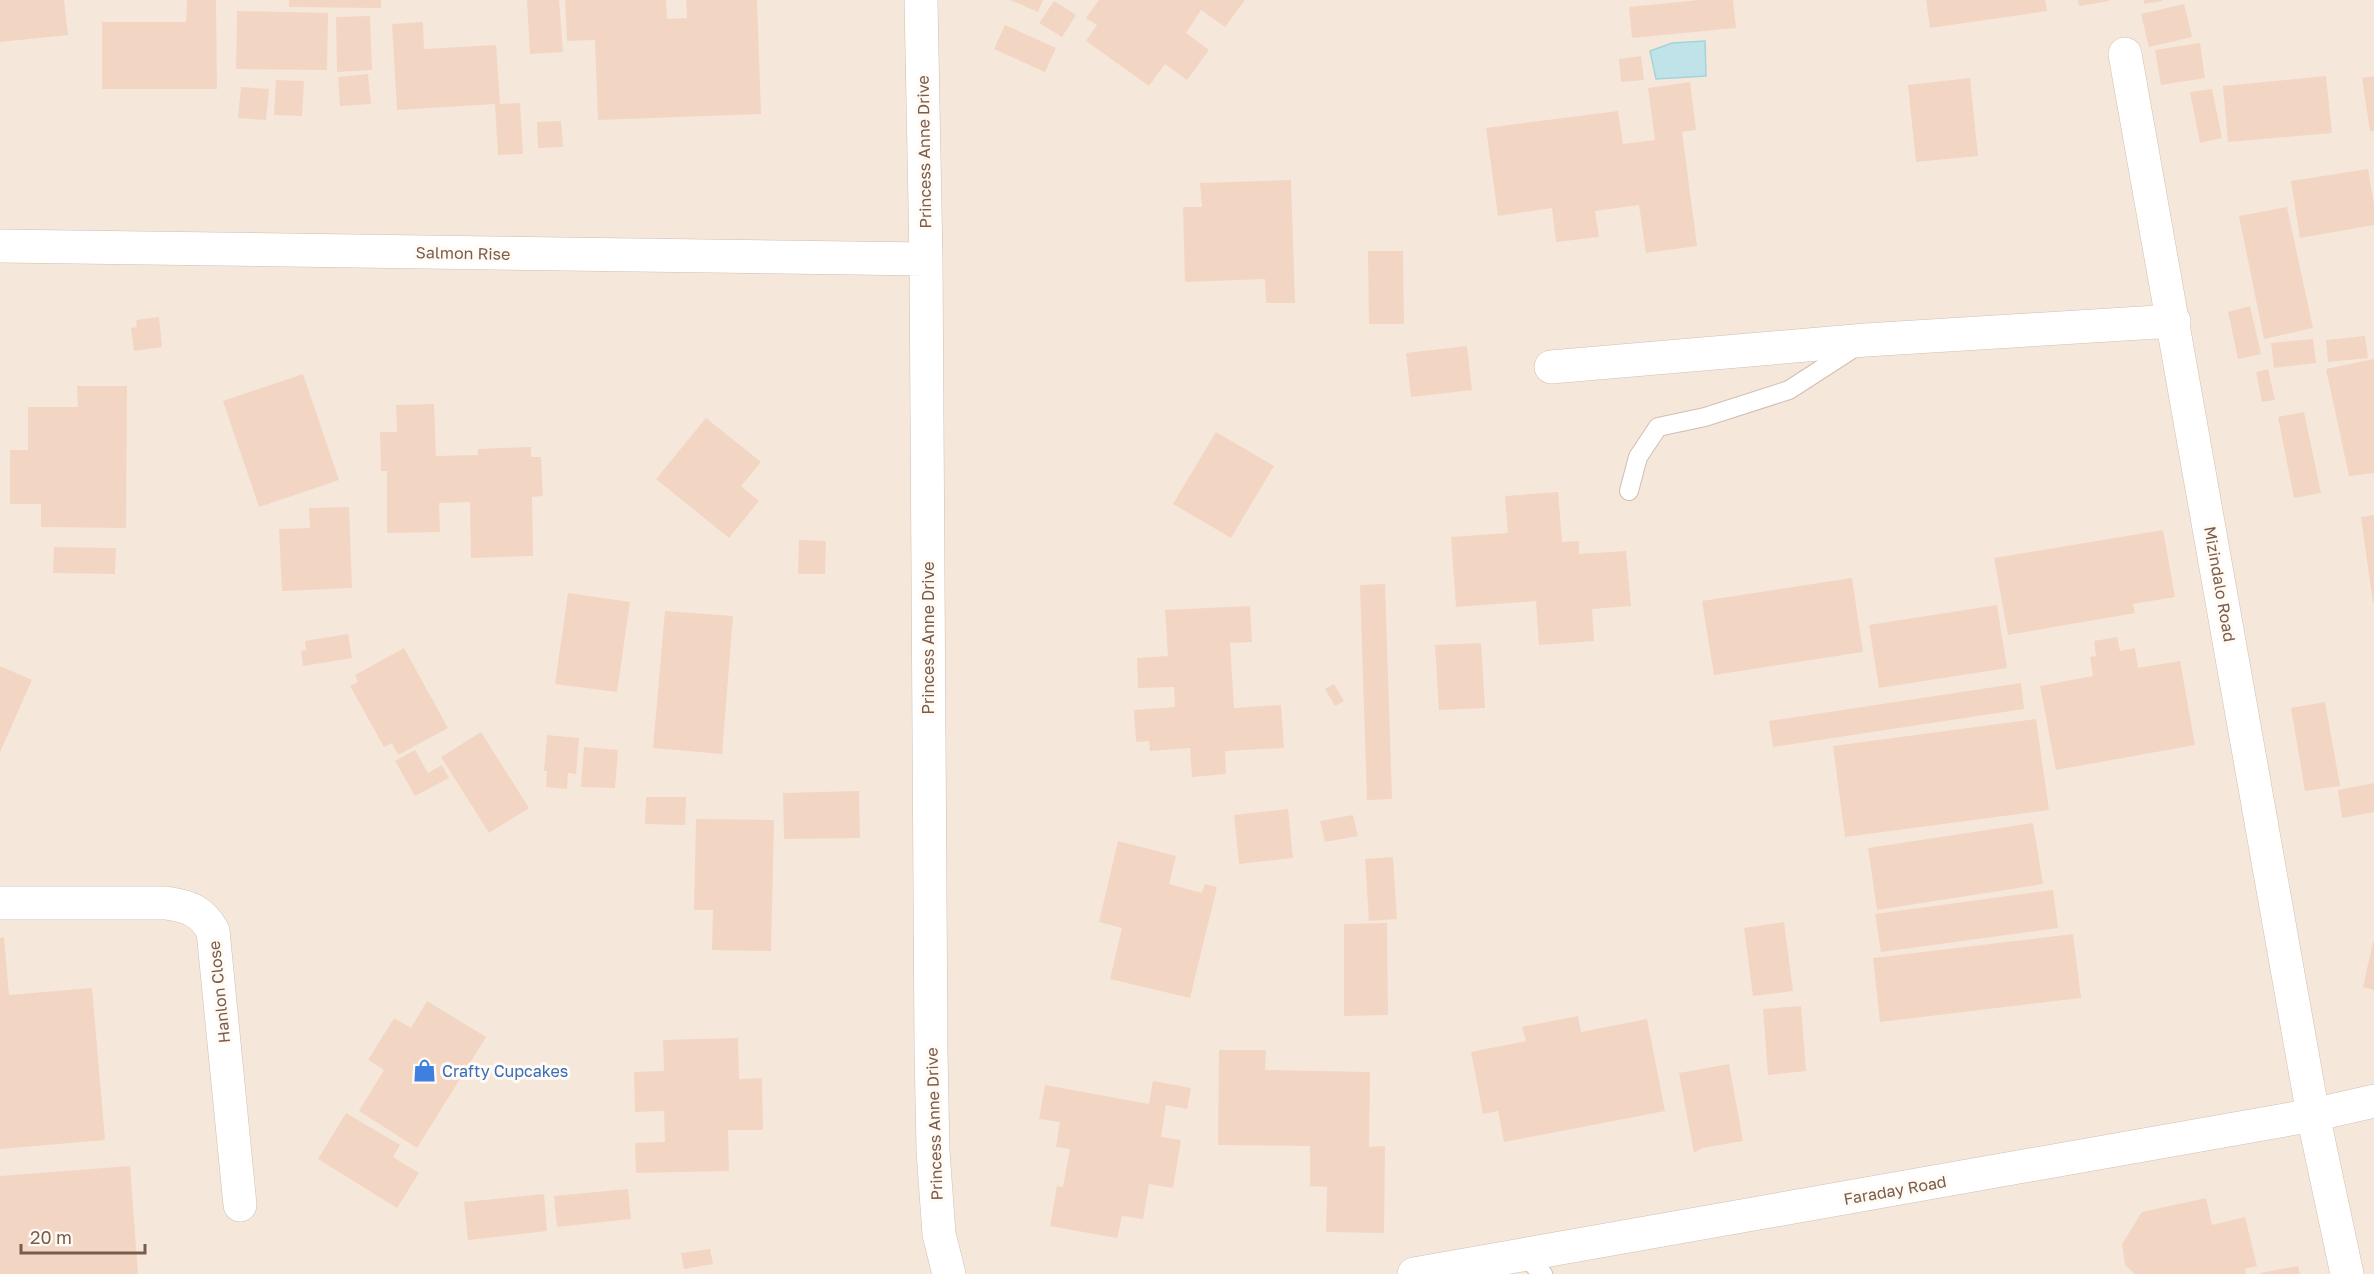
<svg xmlns="http://www.w3.org/2000/svg" width="2374" height="1274" font-family="'Golos Text',sans-serif">
<rect width="100%" height="100%" fill="#fdf6ec"/>
<!-- residential -->
<path fill="#f5e8da" d="M0 0H2374V1274H0Z"/>
<!-- water -->
<path fill="#bfe3e8" stroke="#a5d3da" stroke-width="1.5" d="M1705 41 1706 76 1656 79 1650 51 1672 43Z"/>
<!-- building -->
<path fill="#f3d5c3" d="M0 0H64L68 35 0 42Z
M187 0H216L217 89H102V22H186Z
M289 0H381V8L289 7Z
M527 0H559L563 52 530 54Z
M565 0H666L667 19 687 18 686 0H757L761 114 598 120 595 40 567 41Z
M1010 0H1043L1038 12Z
M1099 0H1245L1225 27 1201 10 1186 33 1209 50 1187 80 1165 64 1149 86 1086 41 1097 25 1086 18Z
M1699 0H1733L1736 28 1632 38 1629 7Z
M1926 0H2045L2047 11 1930 28Z
M2078 0H2109V1L2079 6Z
M2144 0H2162V1L2144 4Z
M1054 1 1076 15 1062 37 1039 23Z
M2184 4 2192 37 2149 47 2141 14Z
M237 11 328 13 327 70 236 69Z
M370 16 372 70 337 72 336 17Z
M423 22 424 49 496 45 500 104 520 103 523 154 498 155 495 104 397 110 392 24Z
M1005 25 1056 48 1045 72 994 49Z
M2200 43 2205 78 2161 85 2155 50Z
M1641 56 1644 80 1621 82 1619 59Z
M368 74 371 104 340 106 338 77Z
M2326 76 2332 133 2228 142 2223 86Z
M2374 76V131H2370L2362 78Z
M1970 78 1978 156 1916 162 1908 85Z
M276 80 304 81 302 116 274 115Z
M1690 82 1696 130 1682 132 1697 246 1646 253 1639 205 1595 211 1599 237 1556 242 1552 208 1498 216 1486 128 1618 111 1623 144 1655 140 1648 88Z
M241 87 269 89 266 120 238 118Z
M2212 89 2222 138 2200 143 2190 92Z
M561 121 563 147 538 148 537 122Z
M2368 169 2374 205V225L2300 238 2291 181Z
M1291 180 1295 303H1266L1265 279 1185 282 1183 207H1202L1200 183Z
M2287 207 2313 328 2264 339 2239 216Z
M1368 251H1403L1404 324H1369Z
M2250 306 2261 354 2238 359 2228 312Z
M159 317 162 347 134 351 131 328 137 327 136 320Z
M2365 336 2368 358 2328 362 2326 340Z
M2313 339 2316 363 2274 368 2271 343Z
M1467 346 1472 390 1411 397 1406 353Z
M2374 359V473L2349 476 2326 369Z
M2268 369 2275 400 2262 402 2256 372Z
M303 374 339 480 259 507 223 401Z
M77 386H127L126 528 41 527V504H10V450H28V407H78Z
M434 404 436 456 478 455V449L531 447V457H541L543 496 532 497 533 556 471 558 470 502 439 503 440 532 387 533V471H381L380 432H397L396 405Z
M2304 412 2321 493 2294 498 2278 417Z
M706 418 761 462 741 486 759 501 729 538 656 479Z
M1216 432 1274 466 1231 538 1173 504Z
M1558 492 1562 542 1579 541V554L1626 551 1631 606 1592 609 1594 641 1539 645 1536 601 1456 607 1451 537 1508 533 1505 496Z
M349 507 352 588 282 591 279 529 310 528 309 508Z
M2374 515V602L2373 603 2361 517Z
M2163 530 2175 597 2133 604 2135 613 2008 635 1994 558Z
M799 540 826 541 825 574H798Z
M54 547 116 548 115 574 53 573Z
M1852 578 1863 652 1714 675 1702 601Z
M1385 584 1392 799 1367 800 1360 585Z
M568 593 630 602 617 692 555 684Z
M1997 605 2007 668 1879 688 1869 625Z
M1250 606 1252 642 1230 643 1234 708 1281 705 1284 748 1225 751 1226 774 1192 777 1190 748 1150 751 1149 741 1136 742 1134 710 1175 707 1174 687 1138 688 1137 658 1168 656 1165 610Z
M665 611 733 616 722 754 653 748Z
M348 634 352 658 303 666 301 651 306 650 305 641Z
M2117 637 2120 651 2135 648 2138 668 2180 661 2195 745 2056 770 2040 686 2093 676 2090 657 2096 656 2094 641Z
M1481 643 1485 708 1439 710 1435 645Z
M404 648 448 728 398 755 392 743 384 747 350 686 358 682 355 675Z
M0 666 32 680 0 752Z
M2021 683 2024 709 1773 747 1769 721Z
M1334 684 1344 701 1335 706 1325 689Z
M2325 702 2340 786 2305 791 2291 708Z
M2036 719 2049 810 1845 837 1833 746Z
M481 732 529 808 489 833 441 757Z
M547 735 579 738 576 774 568 773 567 789 546 787 547 771H544Z
M584 747 618 750 615 788 581 787Z
M415 750 428 773 442 765 449 778 415 796 395 761Z
M2374 783V812L2342 818 2338 790Z
M859 791 860 838 784 839 783 793Z
M646 797H686L685 825 645 824Z
M1288 809 1293 858 1239 864 1234 815Z
M1353 815 1358 836 1325 842 1320 821Z
M696 819 774 820 771 951 712 950 713 910H694Z
M2033 823 2043 884 1877 910 1868 848Z
M1118 841 1176 856 1169 884 1202 893 1205 884 1217 887 1190 998 1110 979 1122 928 1099 922Z
M1393 857 1397 919 1369 921 1365 859Z
M2053 890 2058 928 1881 952 1875 914Z
M1784 922 1793 991 1753 996 1744 928Z
M1387 923 1388 1015 1344 1016V924Z
M2073 934 2081 998 1880 1022 1873 958Z
M4 937 9 995 92 988 105 1140 0 1149V938Z
M2373 942H2374V990L2363 987Z
M427 1001 486 1037 417 1148 359 1111 384 1070 368 1060 394 1018 411 1028Z
M1801 1006 1806 1071 1768 1075 1763 1009Z
M1578 1016 1581 1032 1647 1019 1665 1111 1504 1142 1498 1111 1483 1114 1471 1052 1526 1041 1522 1027Z
M738 1038 739 1079 762 1078 763 1130H728L729 1171 636 1173 635 1143 665 1142 664 1111 635 1112 634 1072 664 1071 663 1040Z
M1219 1050H1266L1265 1070 1370 1072 1369 1147 1385 1146 1384 1233 1326 1232 1327 1187 1310 1186V1146L1218 1145Z
M1729 1064 1743 1141 1702 1148 1694 1153 1679 1073Z
M1153 1081 1191 1088 1187 1109 1166 1105 1161 1137 1181 1140 1173 1188 1149 1184 1143 1219 1122 1216 1117 1238 1050 1226 1057 1186 1063 1187 1070 1149 1056 1147 1060 1122 1039 1119 1045 1085 1149 1104Z
M346 1113 400 1145 393 1157 419 1173 397 1208 318 1159Z
M130 1166 138 1274H0V1176Z
M628 1189 631 1219 557 1227 554 1196Z
M544 1194 547 1231 468 1240 464 1202Z
M2206 1198 2212 1225 2245 1217 2257 1266 2245 1269 2246 1274H2135L2125 1265 2122 1244 2142 1212Z
M710 1249 713 1264 684 1269 681 1253Z
M2298 1266 2300 1274H2261L2260 1273Z"/>
<g fill="none" stroke-linecap="round" stroke-linejoin="round">
<defs>
<path id="lane" d="M1629 491 1638 457 1658 427 1705 417 1789 390 1857 346
M1524 1256 1543 1274"/>
<path id="street" d="M921 0 926 259 931 1050 933 1151 939 1234 949 1274
M2125 54 2313 1115 2347 1274
M0 246 926 259
M1551 367 1866 340 2174 321
M0 903H166C188 906 202 911 213 931L240 1205
M1414 1274 2313 1115 2374 1101"/>
</defs>
<!-- lane casing -->
<use href="#lane" stroke="#d1beb0" stroke-width="20"/>
<!-- street casing -->
<use href="#street" stroke="#d1beb0" stroke-width="34"/>
<!-- lane -->
<use href="#lane" stroke="#fff" stroke-width="18"/>
<!-- street -->
<use href="#street" stroke="#fff" stroke-width="33"/>
</g>
<!-- icons -->
<defs>
<symbol id="shop-bare" viewBox="-9 -9 18 18"><path d="M-5-2.5h2.3a2.7 3.5 0 0 1 5.4 0H5L5.5 6h-11ZM-1.5-2.5h3a1.5 2.3 0 0 0-3 0Z" fill="#3f7fe0" stroke="#fffaf3" stroke-width="2.5" paint-order="stroke"/></symbol>
</defs>
<g fill-rule="evenodd">
<use href="#shop-bare" x="408" y="1054" width="33" height="33"/>
</g>
<g text-anchor="middle" stroke-width="6" stroke-linejoin="round" paint-order="stroke">
<!-- street labels -->
<g font-size="16" fill="#7a5c4d" stroke="#fffaf3">
<text transform="translate(924 152) rotate(-91)" y="6">Princess Anne Drive</text>
<text transform="translate(463 253) rotate(1)" y="6">Salmon Rise</text>
<text transform="translate(2220 584) rotate(80)" y="6">Mizindalo Road</text>
<text transform="translate(928 638) rotate(-90)" y="6">Princess Anne Drive</text>
<text transform="translate(219 992) rotate(-96)" y="6">Hanlon Close</text>
<text transform="translate(934 1124) rotate(-92)" y="6">Princess Anne Drive</text>
<text transform="translate(1895 1190) rotate(-10)" y="6">Faraday Road</text>
</g>
<!-- shop labels -->
<g font-size="16" fill="#366cbe" stroke="#fffaf3" text-anchor="start">
<text x="442" y="1077">Crafty Cupcakes</text>
</g>
</g>
<!-- scale -->
<path d="M21 1244v9h124v-9" fill="none" stroke="#7a5c4d" stroke-width="3"/>
<text x="30" y="1244" font-size="18" fill="#7a5c4d" stroke="#fffaf3" stroke-width="4.5" paint-order="stroke">20 m</text>
</svg>
